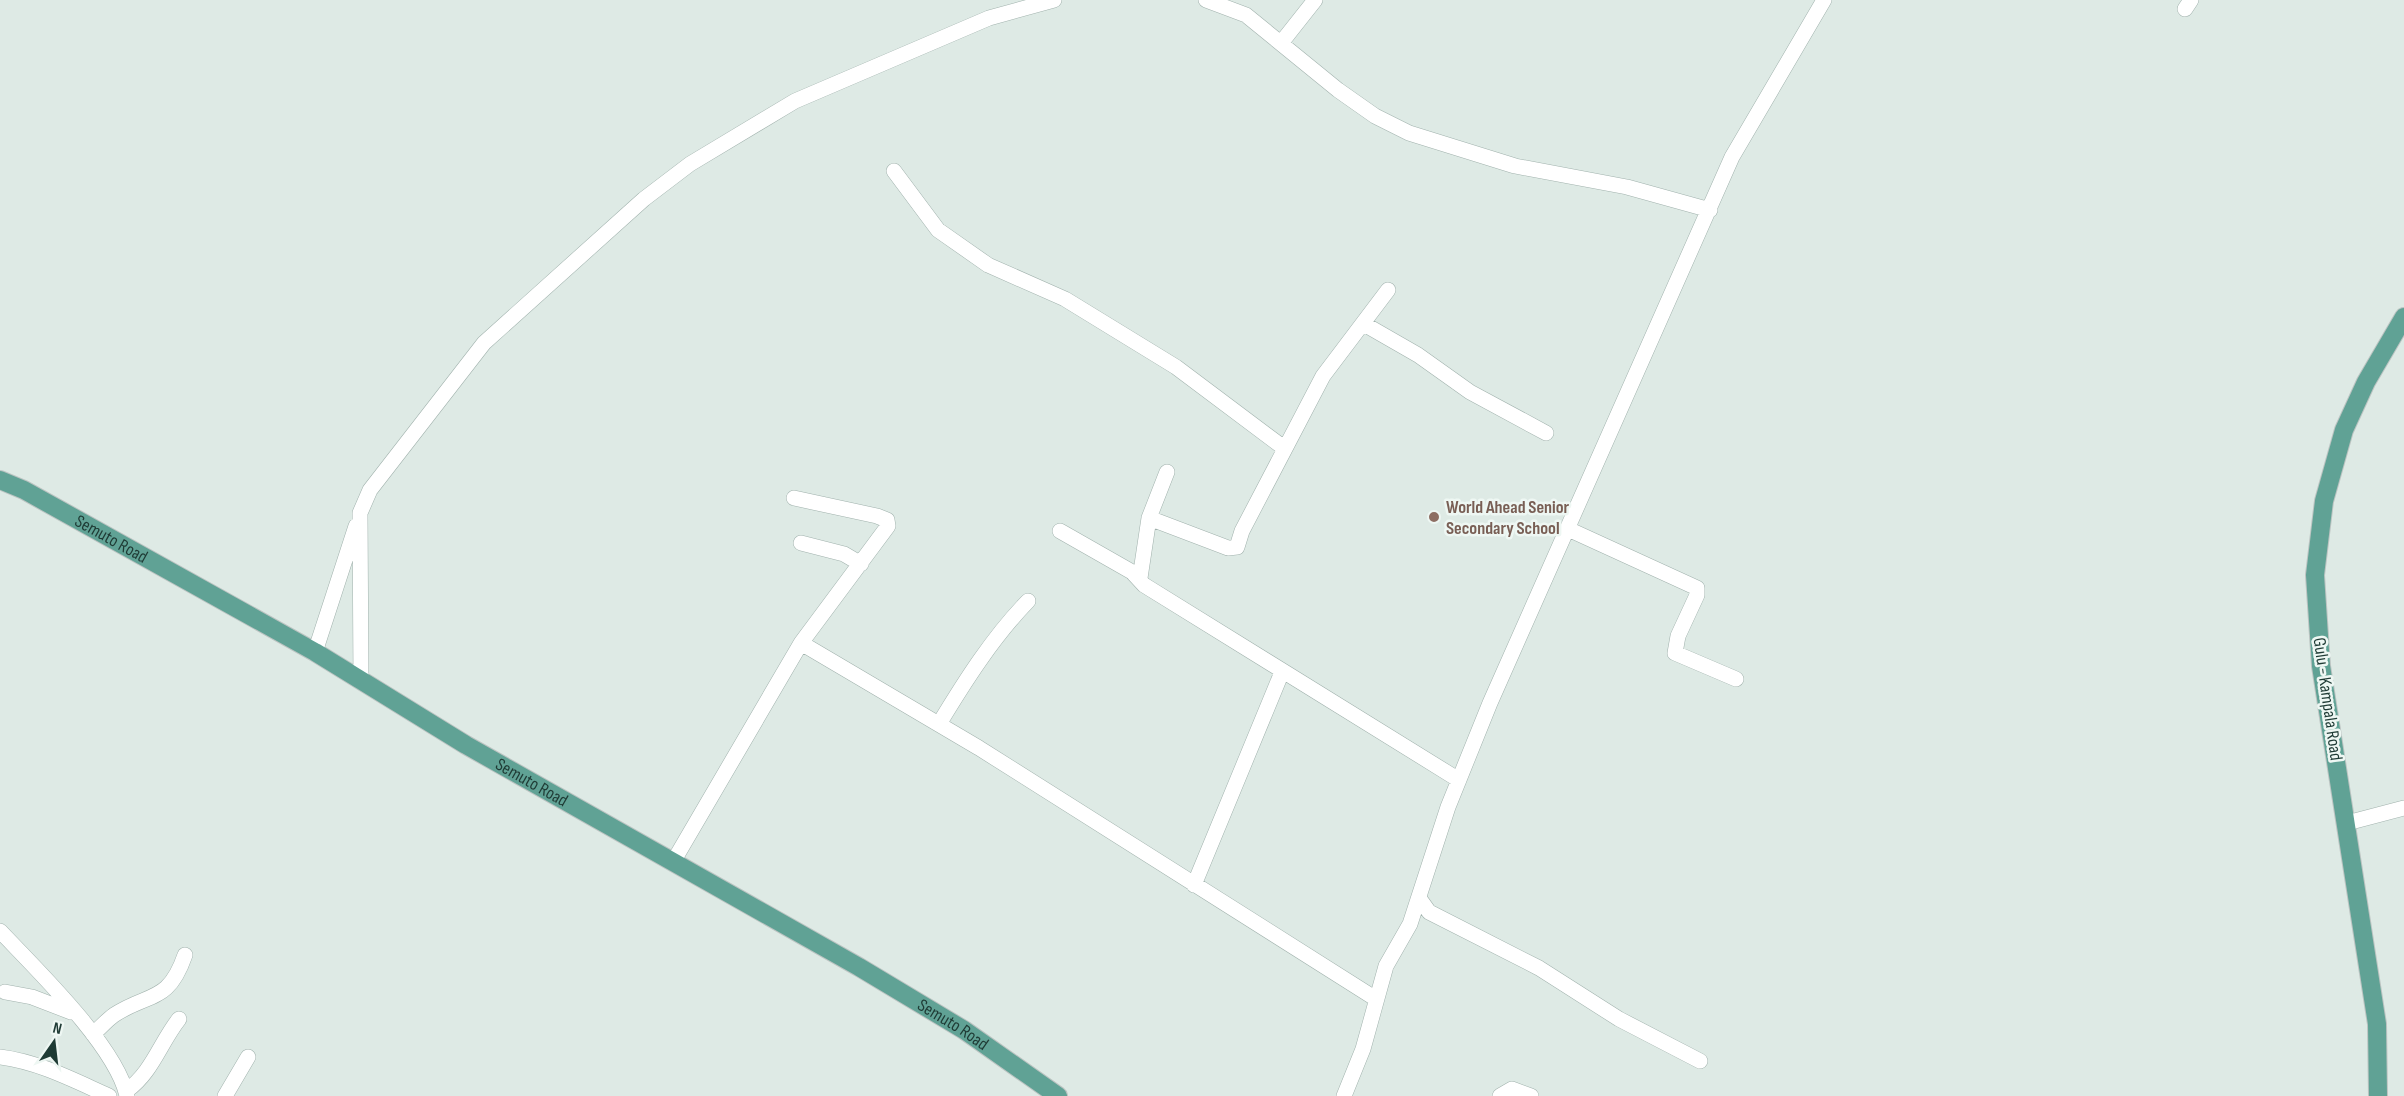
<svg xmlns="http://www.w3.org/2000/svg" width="2404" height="1096" font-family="'Sofia Sans Condensed',sans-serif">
<rect width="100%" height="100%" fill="#deeae5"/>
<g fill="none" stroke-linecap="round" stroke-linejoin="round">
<defs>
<path id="minor" d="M1206 0 1246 15 1338 90 1375 116 1409 133 1515 166 1627 187 1710 210
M2185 9 2191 0
M1281 43 1315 0
M894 171 938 230 988 265 1065 299 1176 367 1284 448
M1364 324 1418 355 1470 392 1546 433
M1149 518 1228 548 1237 547 1242 531 1323 376 1388 290
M1568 529 1697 588V595L1678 636 1675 653 1736 679
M1060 531 1132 572 1144 585 1459 780
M801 543 844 554 861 564
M1140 578 1149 518 1167 472
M801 643 979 748 1376 999
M315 652 356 526
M361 682 360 513 370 490 484 343 644 199 690 164 795 101 989 18 1054 0
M939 724C965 681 993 637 1028 601
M2347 823 2404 808
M673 862 801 643 888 526 887 520 877 516 794 498
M1194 885 1282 672
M1419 898 1429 912 1539 968 1619 1019 1700 1061
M0 931C36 969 116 1046 127 1096
M5 992 32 997 71 1012
M93 1034C100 1028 107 1020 114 1015 149 992 168 1004 185 955
M0 1057C39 1062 73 1080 109 1096
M126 1091C152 1073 160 1043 179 1019
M225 1096 248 1057
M1344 1096 1363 1049 1386 966 1410 924 1448 807 1490 703 1732 157 1824 0
M1500 1096 1512 1089 1531 1096"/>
<g id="major">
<path id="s1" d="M0 480 24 490 315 652 466 745 859 967 964 1030 1058 1096"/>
<path d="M2378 1096 2377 1024 2321 666 2315 575 2324 501 2344 430 2366 382 2404 317"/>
</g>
</defs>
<!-- minor casing -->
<use href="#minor" stroke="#a1b2ad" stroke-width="16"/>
<!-- major casing -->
<use href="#major" stroke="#bcc4c2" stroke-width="20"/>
<!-- minor -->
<use href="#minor" stroke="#fff" stroke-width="15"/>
<!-- major -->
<use href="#major" stroke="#60a295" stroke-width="18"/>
</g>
<!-- markers -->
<circle fill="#8d6e63" stroke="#eef7f3" stroke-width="2" cx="1434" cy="517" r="6"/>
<g text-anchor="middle" stroke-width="5" stroke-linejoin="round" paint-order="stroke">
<!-- education labels -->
<g font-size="18" font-weight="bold" fill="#785e54" stroke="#eef7f3" text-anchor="start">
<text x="1446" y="513">World Ahead Senior<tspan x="1446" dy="21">Secondary School</tspan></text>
</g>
<!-- street labels -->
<g font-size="18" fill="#1f3b35" stroke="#eef7f3">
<text dy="6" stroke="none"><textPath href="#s1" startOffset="126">Semuto Road</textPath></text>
<text transform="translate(2328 699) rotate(82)" y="6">Gulu - Kampala Road</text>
<text dy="6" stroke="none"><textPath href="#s1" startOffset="612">Semuto Road</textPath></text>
<text dy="6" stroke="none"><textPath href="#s1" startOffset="1098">Semuto Road</textPath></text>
</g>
</g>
<!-- north arrow -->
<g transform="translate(54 1042) rotate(14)" stroke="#eef7f3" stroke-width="4.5" paint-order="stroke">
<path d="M0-4.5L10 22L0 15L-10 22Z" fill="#1f3b35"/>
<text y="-9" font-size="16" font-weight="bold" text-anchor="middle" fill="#1f3b35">N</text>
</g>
</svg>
